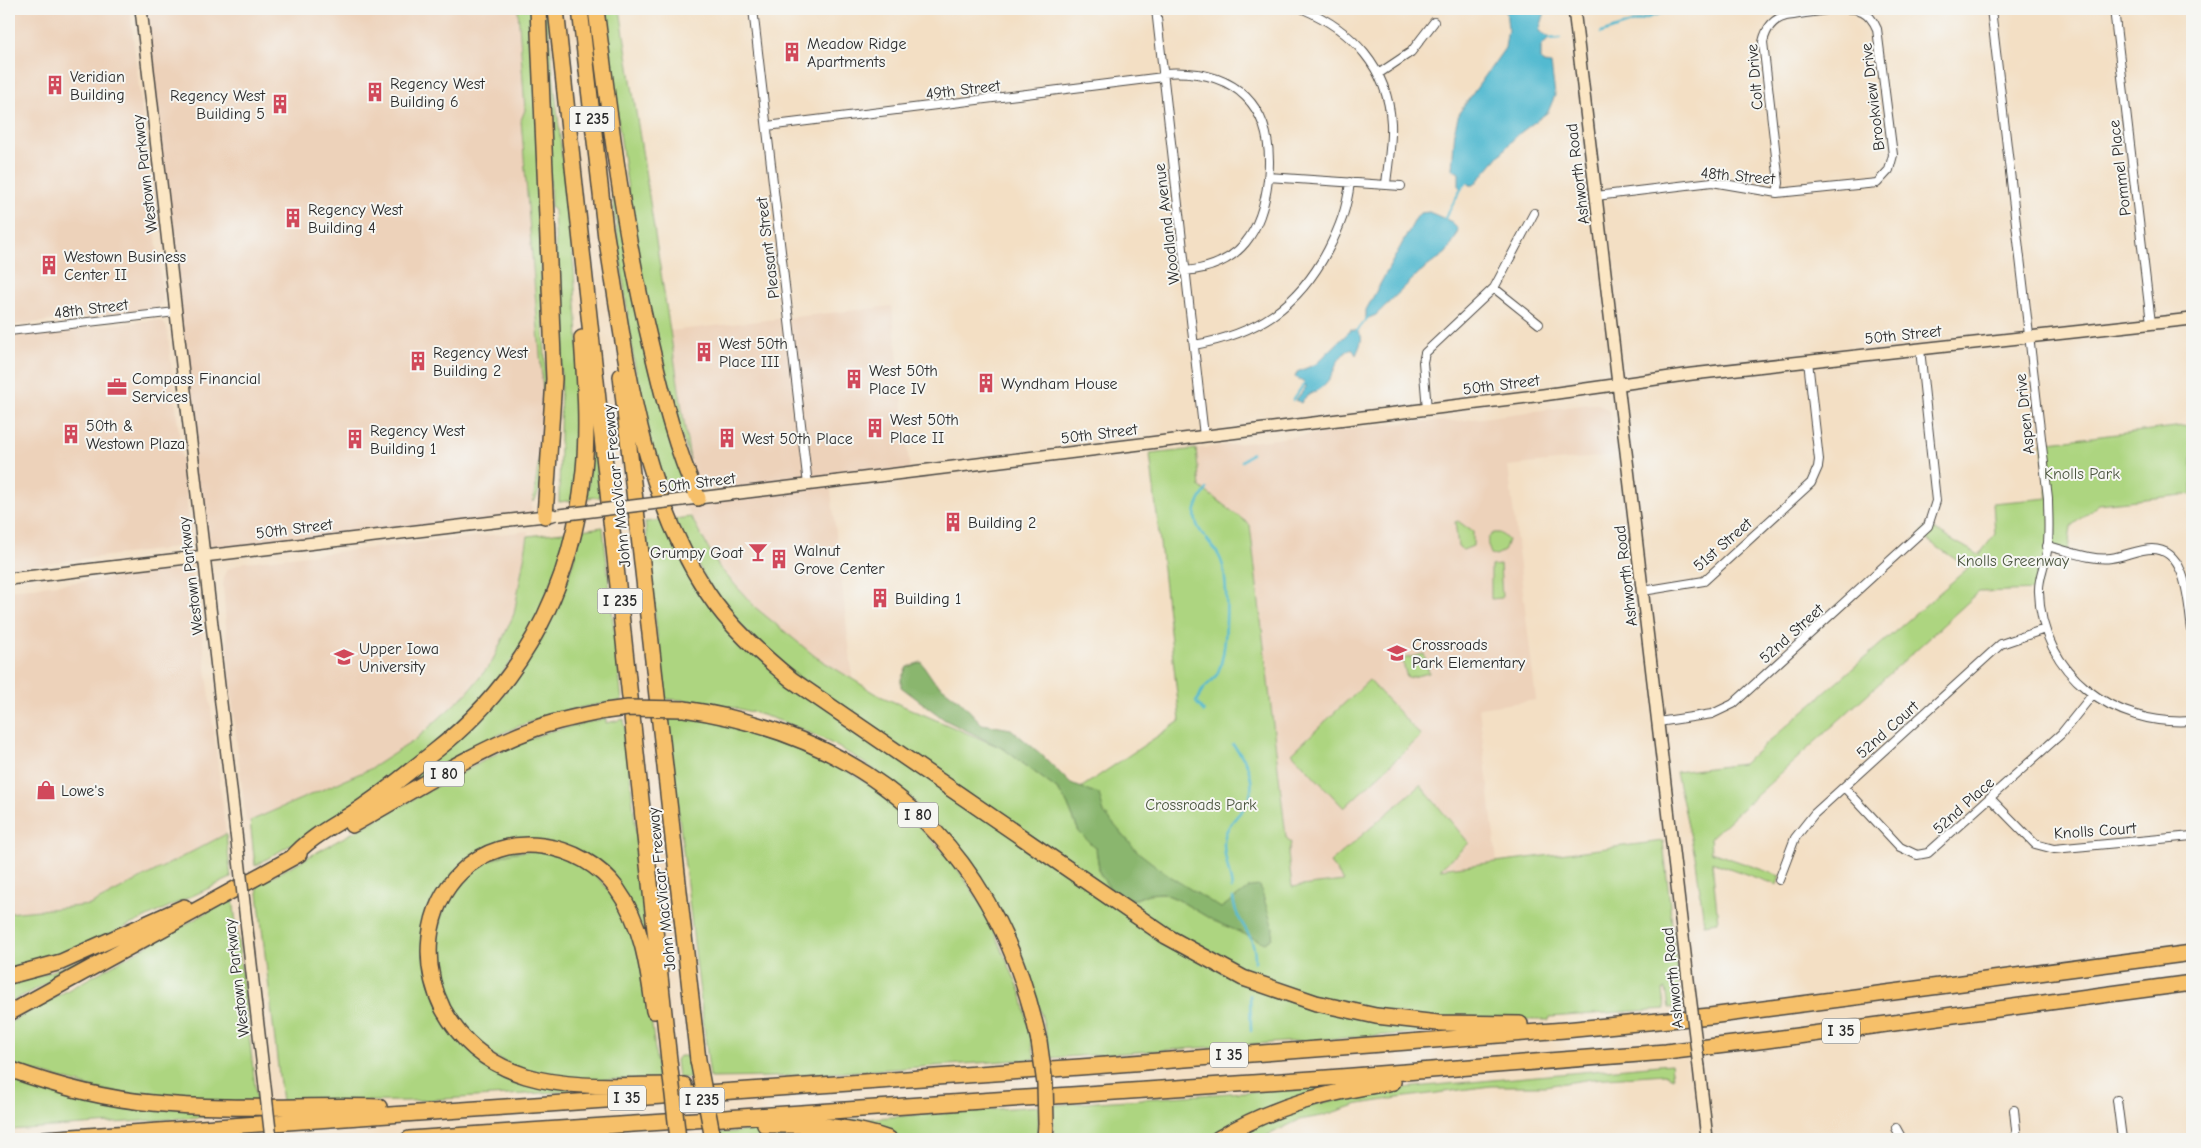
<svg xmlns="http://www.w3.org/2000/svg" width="2201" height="1148" font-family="'Comic Neue',sans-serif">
<rect width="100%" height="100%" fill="#f6f6f2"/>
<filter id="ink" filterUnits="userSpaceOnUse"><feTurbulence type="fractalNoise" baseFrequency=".02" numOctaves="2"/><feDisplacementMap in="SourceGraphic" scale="10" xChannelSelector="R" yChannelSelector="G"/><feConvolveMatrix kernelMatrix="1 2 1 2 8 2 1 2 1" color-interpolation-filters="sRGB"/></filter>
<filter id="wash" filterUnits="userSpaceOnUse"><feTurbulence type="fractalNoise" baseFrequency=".0096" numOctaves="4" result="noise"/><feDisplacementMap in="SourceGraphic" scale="20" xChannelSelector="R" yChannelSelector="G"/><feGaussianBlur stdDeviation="1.12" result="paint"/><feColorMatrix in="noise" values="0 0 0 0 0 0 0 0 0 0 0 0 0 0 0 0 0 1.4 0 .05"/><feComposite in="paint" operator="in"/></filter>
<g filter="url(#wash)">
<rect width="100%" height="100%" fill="#f3dfc4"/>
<!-- built -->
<path fill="#edd2ba" d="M9 9H130L163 299 157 308 9 326Z
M141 9H518L525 111 521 120 545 416 530 518 204 555Z
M892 306 910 472 830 482 853 680 816 657 756 608 719 566 682 500 739 492 711 488 701 483 695 476 690 460 669 331Z
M155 320 163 322 167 328 190 529 187 540 181 545 166 549 9 568V337Z
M1590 404H1599L1610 412 1616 455 1508 466 1536 700 1479 708 1497 862 1292 888 1250 525 1200 487 1196 449 1411 422 1458 421Z
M528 531 514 614 492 662 468 692 415 740 370 769 257 820 246 822 231 692 223 586 224 577 228 569 245 562Z
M169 571H181L189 574 195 583 197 592 226 834 90 905 9 913V590Z"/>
<!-- green -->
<path fill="#add580" stroke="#6c8056" d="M518 9H532L542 225 540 250C542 287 555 485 533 502L545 416 521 120 525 110Z
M602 9H620L690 460 677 423 639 266Z
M547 14 574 268 581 393 577 500 559 502 561 373 554 210 551 208 543 15Z
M597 76 684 483 680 487 663 489 653 456 633 357Z
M2192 425V494L2099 504 2071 526 2068 551 2047 546 2039 590 1979 592 1710 838 1711 852 1780 876 1777 885 1712 862 1718 922 1704 924 1696 861 1676 772 1743 764 1968 568 1920 535 1928 526 1979 555 1995 534 1993 503 2048 498 2042 443Z
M591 441H594L600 497 587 498Z
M1196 449 1200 487 1250 525 1286 837 1291 843 1288 854 1292 887 1344 881 1330 863 1420 785 1469 843 1440 869 1663 841 1681 1007 1669 1008 1666 989 1663 990 1665 1009 1550 1017 1549 1020 1432 1019 1341 1004 1256 978 1161 929 793 675 752 638 712 591 674 519 691 517 719 567 756 608 816 657 880 696 1004 749 1058 790 1067 803 1079 832 1096 849 1100 874 1136 899 1148 894 1162 893 1177 899 1214 921 1236 930 1120 842 1073 793 1180 721 1150 454Z
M664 520 735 632 1223 973 1432 1028V1032L1050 1058C1022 866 864 705 664 699L645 522Z
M1458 521 1473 532V546L1463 550 1458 546 1455 522Z
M603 527 622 701C592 705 564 710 536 720 487 736 441 767 396 792L500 698C541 649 568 593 581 530Z
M572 531 530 636 472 712 415 761 326 824 255 866 250 821 370 769 415 740 468 692 492 662 514 614 528 536Z
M1494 533H1500L1508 540 1504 551 1496 555 1491 554C1488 545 1484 539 1494 533Z
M1500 565 1502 598 1491 599V566Z
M1424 654 1429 673 1407 678 1402 659Z
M1369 680 1421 736 1344 808 1292 753Z
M667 715H685L747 727 825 757 873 787 910 816 956 867 982 905 1022 995 1035 1059 776 1077 710 1078Z
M606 718V723L624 719 649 950 626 895 547 842 459 868 425 962 469 1050 575 1091 409 1101 282 1102 257 885 505 749 547 732Z
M226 834 231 878 65 955 9 971V913L90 905Z
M536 850C548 853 562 855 573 860 647 899 648 1007 659 1080L578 1079 518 1069 492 1055 459 1024 444 997 435 955 442 909 464 877 484 863 510 853Z
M233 898 257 1103 127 1097 9 1064V1023Z
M82 959 84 963 9 1003V982L39 976Z
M679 1056H686L690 1060 692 1078H678L676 1060Z
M1671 1064 1673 1078 1665 1074 1592 1079 1545 1086H1491L1398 1098 1359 1104 1322 1116 1299 1120 1260 1139H1226L1288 1110 1381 1090Z
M9 1074 216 1109V1116L9 1130Z
M1346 1085 1237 1123 1209 1139H1053L1054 1105Z
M1039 1106 1038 1139H901L884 1132 848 1123V1120Z
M764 1130 820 1131 869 1139H718L717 1133Z"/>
<!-- forest -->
<path fill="#8ab66e" stroke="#5a704c" d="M921 662 934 681 959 700 982 724 1011 729 1042 755 1071 784 1099 794 1104 813 1138 852 1169 876 1221 908 1250 887 1260 886 1273 928 1272 938 1265 943 1214 921 1177 899 1162 893 1148 894 1136 899 1122 898 1110 889 1100 874 1096 849 1079 832 1067 803 1058 790 1004 749 945 720 901 687V679L907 667Z"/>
<!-- water -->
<path fill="#52bad0" stroke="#3e727e" d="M1506 9H1546L1539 31 1549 37V39L1541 46V59L1543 63 1551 64 1555 95 1548 112 1516 136 1474 185H1470L1467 182 1461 189 1459 187V173L1452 169 1455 129 1459 113 1505 48 1508 29Z
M1429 212 1450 221 1458 229 1456 237 1446 253 1420 272 1376 315 1366 319V310L1416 218 1420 213Z
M1351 330C1368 332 1360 345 1356 355L1352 348C1334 358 1338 369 1326 383 1319 392 1306 393 1301 403L1296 400 1306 387 1305 382 1295 377 1297 372 1316 364Z"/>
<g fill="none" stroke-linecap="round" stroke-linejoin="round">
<!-- stream -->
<path stroke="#52bad0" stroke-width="2.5" d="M1601 33 1674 9
M1547 39 1560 38
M1443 222 1461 189 1467 182
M1356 332 1368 317
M1293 400 1306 381
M1242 461 1252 453
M1204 712 1196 702C1200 698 1200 693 1203 689 1208 683 1215 680 1218 672 1228 650 1228 589 1223 566 1215 535 1176 529 1207 489
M1232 889C1231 875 1224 859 1224 844 1224 828 1235 819 1244 808 1259 787 1249 761 1233 745
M1233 898C1236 926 1256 931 1255 962
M1250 995 1251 1031"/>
</g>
</g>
<g filter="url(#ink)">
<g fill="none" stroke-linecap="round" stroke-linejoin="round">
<defs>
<path id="street" d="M753 9 808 485
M1156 9 1204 436
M1303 9C1352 30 1388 68 1391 123 1392 144 1388 164 1386 184
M1991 9 2048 498C2048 515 2050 534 2047 551 2045 565 2038 578 2039 592 2041 674 2114 727 2192 721
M2114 9 2151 323
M1163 73C1236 68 1276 106 1268 180 1262 231 1241 266 1185 271
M1378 74 1411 52 1434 22
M767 126 1163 77
M1268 177 1401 186
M1596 196 1712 182 1777 193 1877 183 1889 170 1893 155 1877 29C1874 22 1870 15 1862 11 1844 4 1806 14 1786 16 1772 19 1766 29 1763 42L1779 183 1777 193
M1494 288 1539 324
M9 331 176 312
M1194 345C1257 334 1298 307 1328 250 1340 227 1347 208 1350 182
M1427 409 1423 362 1425 353 1494 288 1534 213
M2047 546C2066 550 2092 561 2111 558 2125 556 2139 549 2152 549 2188 549 2188 604 2192 630
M1643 591 1704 581 1811 483 1818 467 1819 460 1808 361
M1658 722 1712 714 1733 704 1928 526 1936 501 1920 349
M1844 787 1900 847 1917 855 1928 853 2061 734 2093 694
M1990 798 2035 844 2054 849 2192 836
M1779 880 1795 838 1814 814 2001 644 2045 629
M2117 1100 2122 1139
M2014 1110 2017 1139
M1896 1128 1902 1139"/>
<path id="secondary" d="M141 9 236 833
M1574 9 1689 988
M682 500 1543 395 1692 374 2192 319
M9 579 553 515
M1699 1067 1707 1139"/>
<path id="highway" d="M538 9 554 379 545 516
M556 9 669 1060
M580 9 606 238
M596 9C610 122 624 235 651 346 663 397 676 450 698 498
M605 229C626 353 637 485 707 592 729 626 761 654 792 680L1166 936 1243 978 1316 1003 1376 1016 1438 1023 1520 1024
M621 376 698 1060
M684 709C875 737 998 851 1039 1041
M352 825C411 792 472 752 534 729 557 720 581 716 605 711
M292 858C311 835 340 823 365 805 389 789 411 770 434 752 525 681 573 584 584 470 588 427 585 382 582 338
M9 976 61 962 184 907
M654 1011C648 969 643 925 617 889 582 841 505 828 461 872 424 908 421 965 443 1009 461 1042 490 1065 526 1076 576 1091 633 1084 684 1085
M9 1013 299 854
M9 1069C56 1086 104 1099 153 1103 228 1111 304 1105 379 1107
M765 1125C807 1125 848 1124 889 1139
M44 1139 1080 1067 1565 1030 1710 1016 2192 953
M409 1139 1327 1078 1666 1052 1767 1040 2192 983
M572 1139 600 1134
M1045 1139 1046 1124
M1218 1139C1277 1104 1326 1093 1393 1082"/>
</defs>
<!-- street casing -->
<use href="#street" stroke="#494642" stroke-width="10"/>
<!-- secondary casing -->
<use href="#secondary" stroke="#494642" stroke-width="14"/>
<!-- highway casing -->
<use href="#highway" stroke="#494642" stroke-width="18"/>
<!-- street -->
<use href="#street" stroke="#fff" stroke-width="8"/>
<!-- secondary -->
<use href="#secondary" stroke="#fbe6c4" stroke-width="11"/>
<!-- highway -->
<use href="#highway" stroke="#f6c06b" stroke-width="15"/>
<defs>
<path id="secondary-bridge" d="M559 515 682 500
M236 833 271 1139
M1689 988 1699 1067"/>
<path id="highway-bridge" d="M605 711 628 708 684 709
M1039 1041 1045 1084 1046 1124
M669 1060 678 1139
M698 1060 713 1139"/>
</defs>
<!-- secondary-bridge casing -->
<use href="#secondary-bridge" stroke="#494642" stroke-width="14" stroke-linecap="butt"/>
<!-- highway-bridge casing -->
<use href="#highway-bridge" stroke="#494642" stroke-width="18" stroke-linecap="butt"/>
<!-- secondary-bridge -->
<use href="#secondary-bridge" stroke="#fbe6c4" stroke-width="11"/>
<!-- highway-bridge -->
<use href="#highway-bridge" stroke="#f6c06b" stroke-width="15"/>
</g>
</g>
<!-- icons -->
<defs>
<symbol id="building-bare" viewBox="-9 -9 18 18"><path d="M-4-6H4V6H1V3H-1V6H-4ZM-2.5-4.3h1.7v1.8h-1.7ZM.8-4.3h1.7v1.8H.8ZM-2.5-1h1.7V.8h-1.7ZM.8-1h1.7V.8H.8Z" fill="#d1495b" stroke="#f6f6f2" stroke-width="2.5" paint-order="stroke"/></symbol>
<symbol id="office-bare" viewBox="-9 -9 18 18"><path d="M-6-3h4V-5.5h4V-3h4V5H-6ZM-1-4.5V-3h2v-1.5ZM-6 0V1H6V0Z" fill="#d1495b" stroke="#f6f6f2" stroke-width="2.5" paint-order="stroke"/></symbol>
<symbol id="bar-bare" viewBox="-9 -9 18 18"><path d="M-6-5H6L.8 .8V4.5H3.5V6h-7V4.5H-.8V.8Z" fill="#d1495b" stroke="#f6f6f2" stroke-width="2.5" paint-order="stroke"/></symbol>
<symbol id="school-bare" viewBox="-9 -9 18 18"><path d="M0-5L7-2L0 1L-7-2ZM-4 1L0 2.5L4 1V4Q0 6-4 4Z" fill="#d1495b" stroke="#f6f6f2" stroke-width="2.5" paint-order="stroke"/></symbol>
<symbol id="university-bare" viewBox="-9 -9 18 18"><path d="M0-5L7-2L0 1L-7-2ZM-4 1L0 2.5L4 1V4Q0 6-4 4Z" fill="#d1495b" stroke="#f6f6f2" stroke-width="2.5" paint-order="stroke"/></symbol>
<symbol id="shop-bare" viewBox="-9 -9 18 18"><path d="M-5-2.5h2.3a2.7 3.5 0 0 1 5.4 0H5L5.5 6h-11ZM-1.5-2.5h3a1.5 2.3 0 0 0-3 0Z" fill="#d1495b" stroke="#f6f6f2" stroke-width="2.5" paint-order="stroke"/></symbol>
</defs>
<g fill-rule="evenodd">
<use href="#building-bare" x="778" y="38" width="28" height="28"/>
<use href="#building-bare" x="41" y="71" width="28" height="28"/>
<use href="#building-bare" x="361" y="78" width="28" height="28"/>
<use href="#building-bare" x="266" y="90" width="28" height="28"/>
<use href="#building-bare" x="279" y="204" width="28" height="28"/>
<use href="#building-bare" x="35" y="251" width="28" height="28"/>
<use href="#building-bare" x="690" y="338" width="28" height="28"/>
<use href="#building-bare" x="404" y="347" width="28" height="28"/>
<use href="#building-bare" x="840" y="365" width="28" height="28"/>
<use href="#building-bare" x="972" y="369" width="28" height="28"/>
<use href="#office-bare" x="103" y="373" width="28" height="28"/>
<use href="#building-bare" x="861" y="414" width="28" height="28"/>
<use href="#building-bare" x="57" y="420" width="28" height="28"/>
<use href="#building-bare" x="713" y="424" width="28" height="28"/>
<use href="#building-bare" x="341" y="425" width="28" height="28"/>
<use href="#building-bare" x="939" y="508" width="28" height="28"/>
<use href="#bar-bare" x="744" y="538" width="28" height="28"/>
<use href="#building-bare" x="765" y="545" width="28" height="28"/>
<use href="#building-bare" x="866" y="584" width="28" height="28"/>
<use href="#school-bare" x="1383" y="639" width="28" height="28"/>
<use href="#university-bare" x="330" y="643" width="28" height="28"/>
<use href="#shop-bare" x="32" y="776" width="28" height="28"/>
</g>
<g text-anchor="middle" stroke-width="4" stroke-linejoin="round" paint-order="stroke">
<!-- shield labels -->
<g fill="#f6f6f2" stroke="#686867" stroke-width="1">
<rect x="569.5" y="106.5" width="45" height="25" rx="4"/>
<rect x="597.5" y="588.5" width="45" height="25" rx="4"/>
<rect x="424" y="761.5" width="40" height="25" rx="4"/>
<rect x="898" y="802.5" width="40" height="25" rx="4"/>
<rect x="1822" y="1018.5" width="38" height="25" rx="4"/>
<rect x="1210" y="1042.5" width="38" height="25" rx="4"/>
<rect x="608" y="1085.5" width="38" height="25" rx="4"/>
<rect x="679.5" y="1087.5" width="45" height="25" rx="4"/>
</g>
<g font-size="15" font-weight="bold" fill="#2b2b2b">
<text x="592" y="124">I 235</text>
<text x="620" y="606">I 235</text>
<text x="444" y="779">I 80</text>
<text x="918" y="820">I 80</text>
<text x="1841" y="1036">I 35</text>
<text x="1229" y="1060">I 35</text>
<text x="627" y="1103">I 35</text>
<text x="702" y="1105">I 235</text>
</g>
<!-- poi labels -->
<g font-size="16" fill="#2b2b2b" stroke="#f6f6f2" text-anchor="start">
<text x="807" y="49">Meadow Ridge<tspan x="807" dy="18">Apartments</tspan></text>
<text x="70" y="82">Veridian<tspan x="70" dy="18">Building</tspan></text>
<text x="390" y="89">Regency West<tspan x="390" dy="18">Building 6</tspan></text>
<text x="265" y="101" text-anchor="end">Regency West<tspan x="265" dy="18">Building 5</tspan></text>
<text x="308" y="215">Regency West<tspan x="308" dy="18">Building 4</tspan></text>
<text x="64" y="262">Westown Business<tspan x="64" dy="18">Center II</tspan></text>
<text x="719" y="349">West 50th<tspan x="719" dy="18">Place III</tspan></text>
<text x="433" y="358">Regency West<tspan x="433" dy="18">Building 2</tspan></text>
<text x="869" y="376">West 50th<tspan x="869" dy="18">Place IV</tspan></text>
<text x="132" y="384">Compass Financial<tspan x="132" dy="18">Services</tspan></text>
<text x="1001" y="389">Wyndham House</text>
<text x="890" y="425">West 50th<tspan x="890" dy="18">Place II</tspan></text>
<text x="86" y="431">50th &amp;<tspan x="86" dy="18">Westown Plaza</tspan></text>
<text x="370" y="436">Regency West<tspan x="370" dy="18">Building 1</tspan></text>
<text x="742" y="444">West 50th Place</text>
<text x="968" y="528">Building 2</text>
<text x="794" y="556">Walnut<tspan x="794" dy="18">Grove Center</tspan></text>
<text x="743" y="558" text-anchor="end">Grumpy Goat</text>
<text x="895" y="604">Building 1</text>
<text x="1412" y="650">Crossroads<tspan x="1412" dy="18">Park Elementary</tspan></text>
<text x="359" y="654">Upper Iowa<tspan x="359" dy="18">University</tspan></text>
<text x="61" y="796">Lowe's</text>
</g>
<!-- street labels -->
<g font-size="16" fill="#2b2b2b" stroke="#f6f6f2">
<text transform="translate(1754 77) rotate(-95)" y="6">Colt Drive</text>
<text transform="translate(963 89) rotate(-7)" y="6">49th Street</text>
<text transform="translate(1872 97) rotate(-97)" y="6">Brookview Drive</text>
<text transform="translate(2119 168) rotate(-97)" y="6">Pommel Place</text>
<text transform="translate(144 174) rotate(-97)" y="6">Westown Parkway</text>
<text transform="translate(1577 174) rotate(-97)" y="6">Ashworth Road</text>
<text transform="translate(1738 175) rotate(5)" y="6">48th Street</text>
<text transform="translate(1166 224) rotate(-97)" y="6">Woodland Avenue</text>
<text transform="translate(767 248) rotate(-97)" y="6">Pleasant Street</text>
<text transform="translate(91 308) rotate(-7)" y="6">48th Street</text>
<text transform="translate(1903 334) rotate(-6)" y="6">50th Street</text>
<text transform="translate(1501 384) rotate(-7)" y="6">50th Street</text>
<text transform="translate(2024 414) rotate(-96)" y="6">Aspen Drive</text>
<text transform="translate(1099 433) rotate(-7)" y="6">50th Street</text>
<text transform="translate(697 482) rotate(-7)" y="6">50th Street</text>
<text transform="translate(616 486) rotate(-96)" y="6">John MacVicar Freeway</text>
<text transform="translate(294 528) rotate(-7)" y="6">50th Street</text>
<text transform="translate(1722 544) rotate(-41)" y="6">51st Street</text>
<text transform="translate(190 576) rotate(-97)" y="6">Westown Parkway</text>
<text transform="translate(1625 576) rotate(-97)" y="6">Ashworth Road</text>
<text transform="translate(1791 633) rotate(-42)" y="6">52nd Street</text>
<text transform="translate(1887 729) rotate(-42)" y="6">52nd Court</text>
<text transform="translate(1963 805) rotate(-42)" y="6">52nd Place</text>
<text transform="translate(2095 830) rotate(-4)" y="6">Knolls Court</text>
<text transform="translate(661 889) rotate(-96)" y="6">John MacVicar Freeway</text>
<text transform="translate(236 978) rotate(-97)" y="6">Westown Parkway</text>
<text transform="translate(1672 978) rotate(-96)" y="6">Ashworth Road</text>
</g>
<!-- park labels -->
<g font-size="16" fill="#4c5640" stroke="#f6f6f2">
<text x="2082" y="479">Knolls Park</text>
<text x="2013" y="566">Knolls Greenway</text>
<text x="1201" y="810">Crossroads Park</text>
</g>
</g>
<!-- margin -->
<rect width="2201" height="1148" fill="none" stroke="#f6f6f2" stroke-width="30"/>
</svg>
